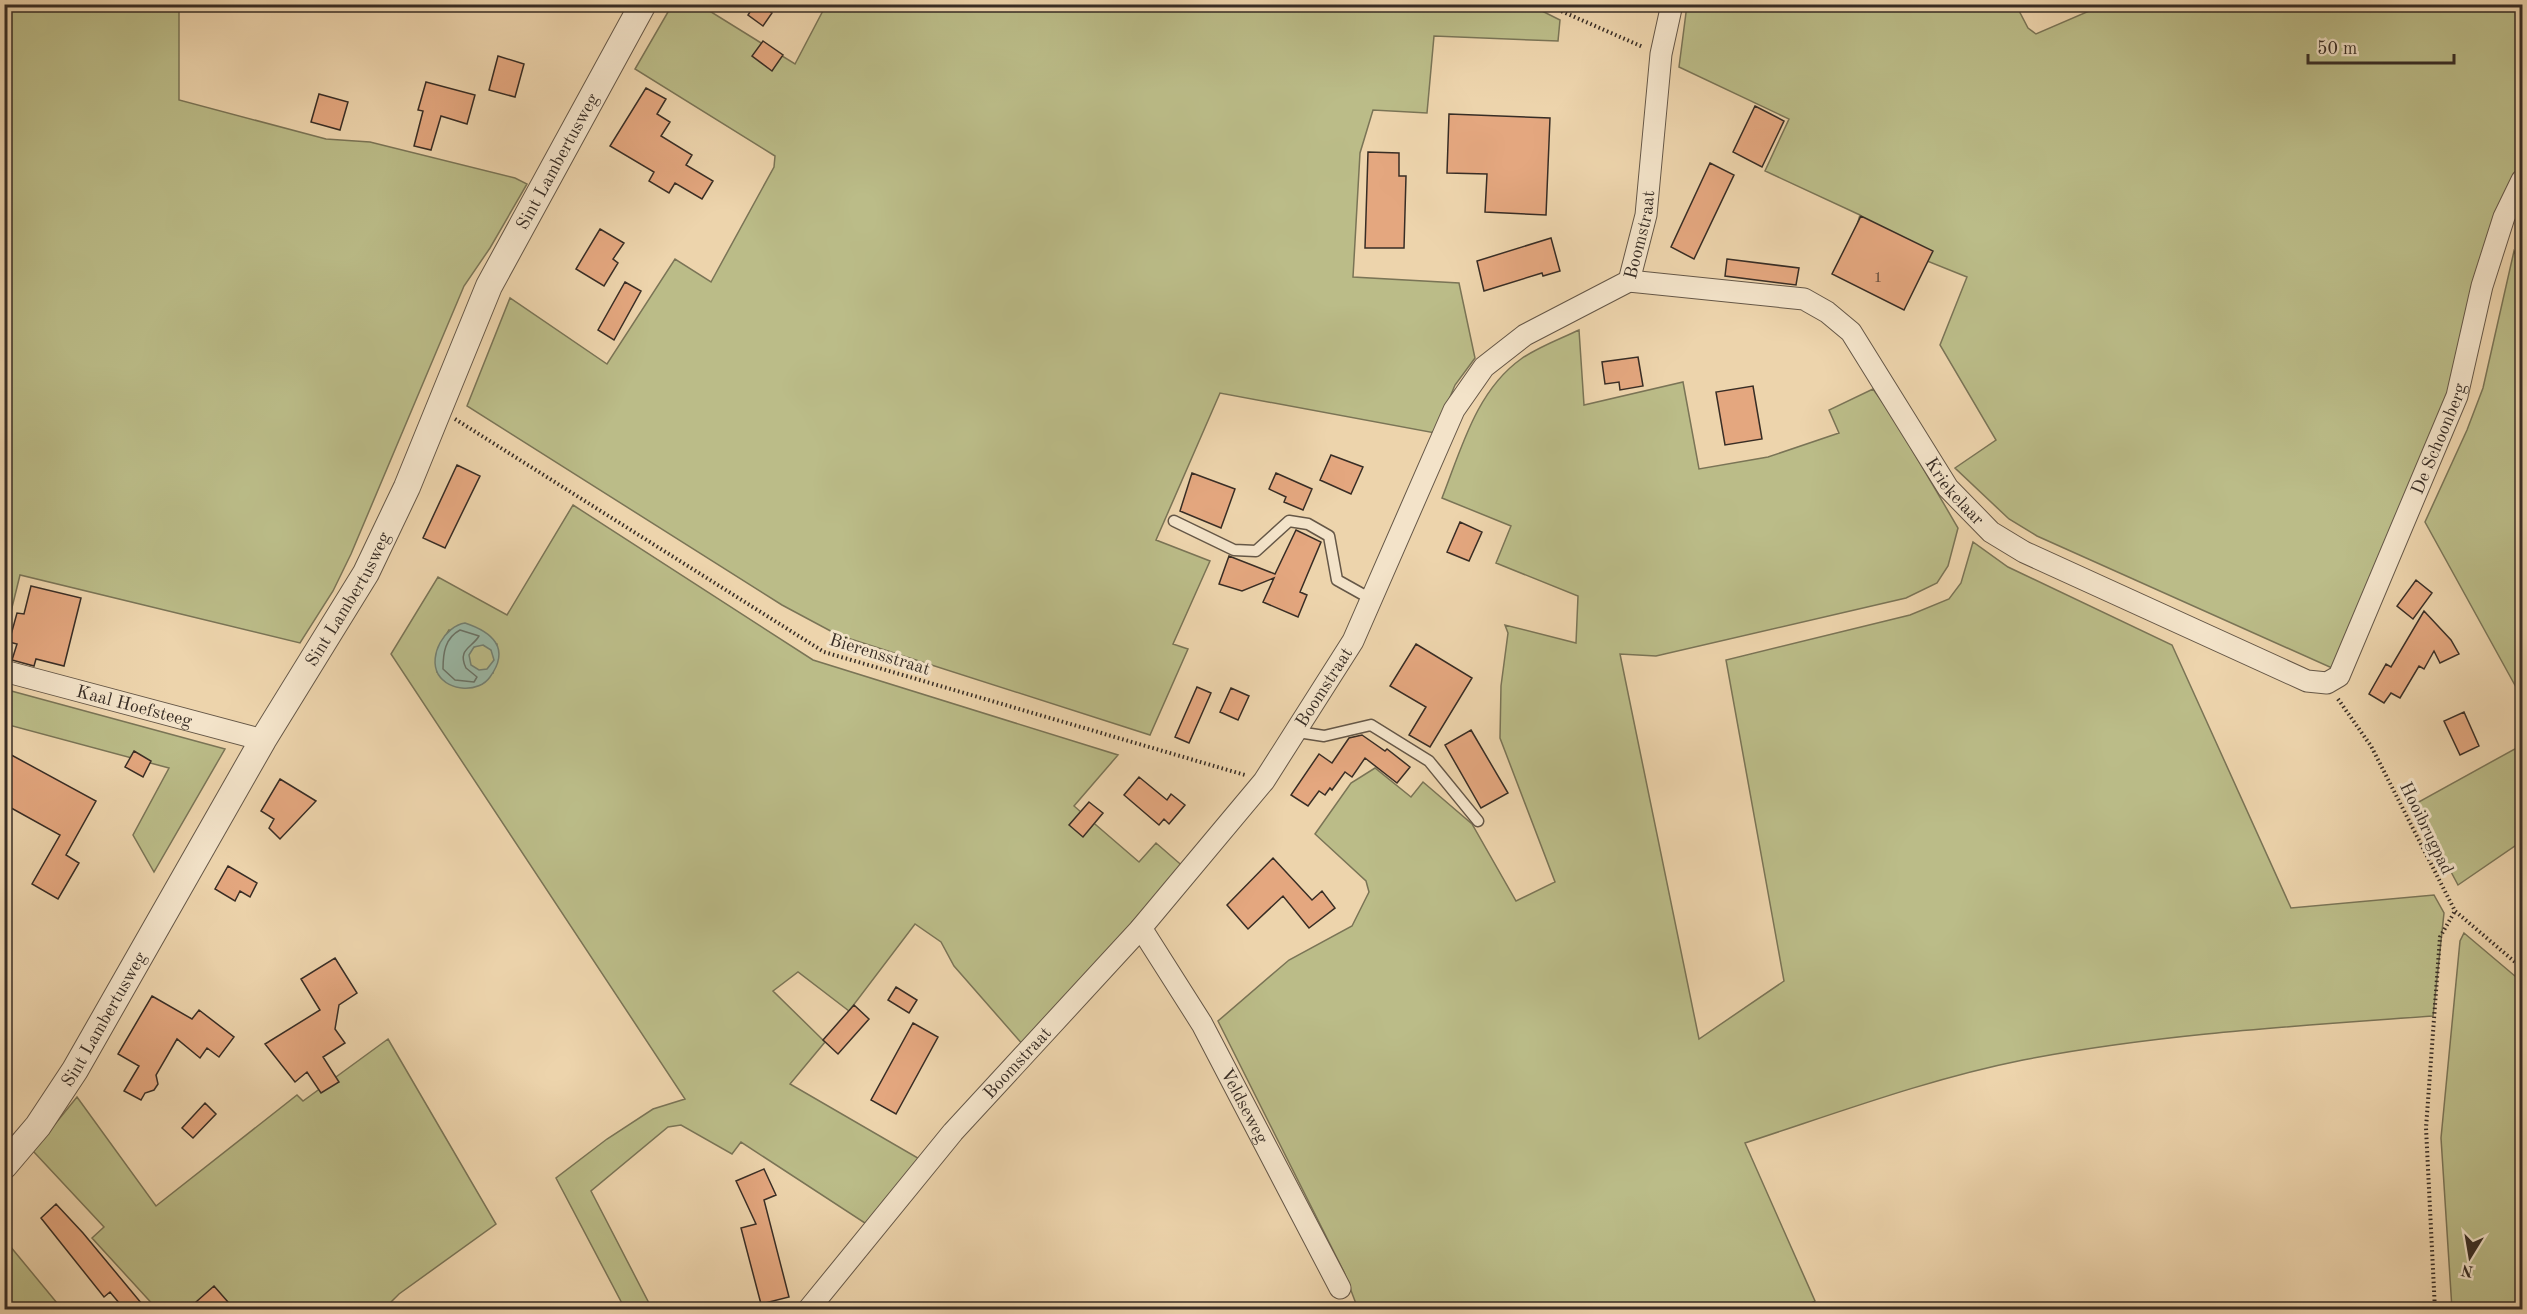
<svg xmlns="http://www.w3.org/2000/svg" width="2527" height="1314" font-family="'Old Standard TT',serif">
<rect width="100%" height="100%" fill="#edd4ac"/>
<filter id="stains"><feTurbulence type="fractalNoise" baseFrequency=".00333" numOctaves="4"/><feColorMatrix values="0 0 0 0 .2 0 0 0 0 .09 0 0 0 0 .02 0 0 0 .5 -.17"/></filter>
<radialGradient id="worn" r=".72"><stop offset=".6" stop-color="#630" stop-opacity="0"/><stop offset="1" stop-color="#630" stop-opacity=".3"/></radialGradient>
<!-- green -->
<path fill="#bbbc88" stroke="#7a7456" stroke-width="1.5" fill-rule="evenodd" d="M5 4 179 5V100L326 139 370 142 515 178 527 184 490 248 464 286 351 554 333 591 300 643 20 575 7 628 5 627Z
M1528 4 1560 20 1558 41 1434 36 1427 113 1373 110 1360 153 1353 277 1459 283 1475 358 1455 385 1435 433 1220 393 1156 540 1210 561 1173 644 1188 649 1150 735 838 635 782 605 467 406 510 298 607 364 675 259 711 282 774 167 775 156 635 69 672 5H700L795 64 826 5Z
M1687 5H2016L2028 28 2036 34 2103 5H2522V167L2457 384 2332 668 2037 536 2009 519 1955 468 1996 440 1940 345 1967 277 1855 232 1860 215 1765 171 1789 119 1679 67Z
M2514 251 2522 268V698L2425 522 2467 430 2483 388Z
M1579 330 1584 405 1683 382 1699 469 1768 457 1839 433 1829 410 1873 389 1893 417 1958 528 1948 566 1937 583 1906 598 1656 656 1620 654 1699 1039 1784 981 1726 660 1910 615 1949 599 1961 583 1973 542 2008 567 2172 645 2291 908 2434 895 2444 913 2433 1016C2296 1026 2158 1034 2023 1060 1928 1079 1837 1113 1745 1143L1815 1301 1801 1309H1358L1344 1272 1218 1021 1289 960 1352 926 1369 892 1366 881 1315 834 1351 783 1375 768 1411 797 1423 782 1472 824 1516 901 1555 882 1500 738 1501 686 1508 633 1505 625 1576 643 1578 596 1496 563 1511 526 1442 498C1461 450 1476 391 1521 359 1538 347 1560 339 1579 330Z
M573 505 813 660 1118 755 1074 806 1139 862 1156 843 1186 869 1024 1046 954 966 941 942 915 924 849 1011 798 972 773 991 825 1042 790 1084 923 1161 874 1229 741 1142 732 1154 681 1125 668 1127 591 1191 652 1309H625L556 1178 607 1139 653 1109 685 1099 391 654 438 577 507 615ZM449 630 497 644 493 673 437 672 438 648Z
M468 658a13 13 0 1 1 26 0a13 13 0 1 1-26 0Z
M4 689 225 749 154 872 133 835 169 768 5 724Z
M2522 745V841L2458 885 2415 804Z
M2464 933 2522 982V1309H2452L2441 1138 2460 941Z
M388 1039 496 1224 399 1294 384 1309H157L92 1238 104 1227 33 1151 77 1097 156 1206 297 1095 303 1101Z
M5 1240 62 1309H5Z"/>
<!-- water -->
<path fill="#9ab8a6" stroke="#738072" stroke-width="1.5" fill-rule="evenodd" d="M465 623C492 632 511 648 490 677 479 693 449 692 438 674 428 655 445 626 465 623ZM483 645 491 650 494 660 487 669 479 670 471 665 469 655 474 647Z"/>
<g fill="none" stroke-linecap="round" stroke-linejoin="round">
<!-- shore -->
<path stroke="#697266" stroke-width="1.5" d="M460 630 479 636C472 648 457 649 466 668L477 677 474 682 455 680 443 669C443 653 445 638 460 630Z"/>
</g>
<!-- building -->
<path fill="#e4a77f" stroke="#382d25" stroke-width="1.5" d="M755 4H760L772 13 763 26 748 15Z
M763 41 783 55 772 71 752 56Z
M498 56 524 64 515 97 489 90Z
M426 82 475 95 467 124 441 116 431 150 414 146 423 111 418 110Z
M646 88 666 99 657 114 670 122 661 136 692 155 686 165 713 181 702 199 675 183 669 193 649 181 654 172 610 146Z
M319 94 348 102 340 130 311 122Z
M1755 106 1784 121 1762 167 1733 152Z
M1449 114 1550 118 1546 215 1485 212 1487 174 1447 173Z
M1368 152 1399 153V176H1406L1404 248H1365Z
M1710 163 1734 175 1694 259 1671 247Z
M1861 216 1933 251 1904 310 1832 274Z
M600 229 624 243 613 259 618 263 604 286 576 269Z
M1551 238 1560 271 1543 276 1542 273 1484 291 1477 261Z
M1727 259 1799 268 1796 285 1725 276Z
M625 282 641 291 614 340 598 330Z
M1638 357 1643 386 1620 390 1619 382 1605 384 1602 362Z
M1753 386 1762 439 1725 445 1716 392Z
M1331 455 1363 467 1351 494 1320 480Z
M457 465 480 476 445 548 423 538Z
M1192 473 1235 489 1221 528 1180 511Z
M1276 473 1312 489 1303 510 1284 502 1286 497 1269 489Z
M1460 522 1482 532 1469 561 1447 552Z
M1296 530 1321 542 1300 592 1307 595 1298 617 1263 602 1274 578 1242 591 1219 584 1229 556 1275 574Z
M2416 580 2432 593 2413 619 2397 606Z
M31 586 81 598 64 666 36 659 34 666 12 660 17 644 9 642 17 613 24 614Z
M2424 611 2451 640 2459 654 2440 663 2434 651 2424 669 2419 666 2400 698 2391 693 2384 703 2369 694 2386 664 2391 667Z
M1416 644 1472 678 1430 747 1409 735 1426 707 1390 686Z
M1197 687 1211 693 1189 743 1175 737Z
M1231 688 1249 696 1238 720 1220 712Z
M2464 712 2479 746 2460 755 2444 721Z
M1471 730 1508 793 1481 808 1445 745Z
M1362 735 1385 751 1387 749 1410 767 1397 783 1365 758 1352 777 1345 772 1332 790 1330 788 1325 795 1319 791 1308 806 1291 795 1319 754 1332 763 1349 738Z
M4 751 96 801 66 855 79 863 58 899 32 884 60 835 4 804Z
M134 751 151 761 143 777 125 767Z
M1139 777 1167 800 1171 794 1185 805 1169 824 1164 819 1159 825 1124 795Z
M280 779 316 801 280 839 269 828 274 819 261 811Z
M1089 802 1103 813 1083 837 1069 825Z
M1273 858 1312 900 1322 891 1335 908 1309 928 1283 896 1248 929 1227 905Z
M228 866 257 883 250 897 240 891 235 901 215 889Z
M335 958 357 993 339 1005 335 1029 345 1043 323 1057 339 1082 321 1093 307 1072 295 1082 265 1044 320 1010 301 979Z
M896 987 917 1000 909 1013 888 1000Z
M152 996 192 1019 199 1010 234 1037 219 1057 207 1048 200 1058 177 1039 156 1075 158 1084 154 1090 145 1093 141 1100 124 1091 139 1066 118 1054Z
M854 1005 869 1019 838 1054 823 1040Z
M913 1023 938 1037 896 1114 871 1100Z
M205 1103 216 1114 193 1138 182 1128Z
M764 1169 776 1195 764 1200 789 1297 761 1304 741 1228 756 1224 736 1181Z
M56 1204 83 1233 147 1310H125L110 1292 104 1297 41 1218Z
M214 1286 235 1310H187Z"/>
<g fill="none" stroke-linecap="round" stroke-linejoin="round">
<defs>
<path id="service" d="M1174 521 1234 550 1256 551 1289 521 1308 524 1329 536 1337 580 1371 599
M1298 732 1324 736 1371 725 1429 761 1478 821"/>
<g id="minor">
<path id="s1" d="M1629 281 1804 299 1827 312 1851 332 1948 488 1991 532 2024 552 2307 681 2327 683 2339 676 2457 396 2482 286 2504 217 2522 180"/>
<path id="s2" d="M4 671 263 740"/>
<path id="s3" d="M1141 928 1202 1024 1340 1288"/>
<path id="s4" d="M808 1310 953 1132 1141 928 1264 781 1353 641 1454 410 1484 367 1525 335 1629 281 1646 215 1661 54 1672 4"/>
</g>
<g id="tertiary">
<path id="s5" d="M4 1166 38 1126 75 1070 263 740 366 573 407 487 489 286 643 4"/>
</g>
</defs>
<!-- service casing -->
<use href="#service" stroke="#655747" stroke-width="13"/>
<!-- minor casing -->
<use href="#minor" stroke="#655747" stroke-width="23"/>
<!-- tertiary casing -->
<use href="#tertiary" stroke="#655747" stroke-width="28"/>
<!-- path -->
<path stroke="#382d25" stroke-width="4" stroke-dasharray="1.5 3" stroke-linecap="butt" d="M1545 4 1643 47
M455 419 824 652 1245 775
M2338 699 2371 746 2455 911 2522 968
M2435 1310 2426 1128 2440 937 2455 911"/>
<!-- service -->
<use href="#service" stroke="#f3e3c9" stroke-width="10"/>
<!-- minor -->
<use href="#minor" stroke="#f3e3c9" stroke-width="21"/>
<!-- tertiary -->
<use href="#tertiary" stroke="#f3e3c9" stroke-width="26"/>
</g>
<g text-anchor="middle" stroke-width="6" stroke-linejoin="round" paint-order="stroke">
<!-- number labels -->
<g font-size="15" fill="#634c3c">
<text x="1878" y="282">1</text>
</g>
<!-- street labels -->
<g font-size="18" fill="#382d25" stroke="#f3e3c9">
<text dy="6" stroke="none"><textPath href="#s5" startOffset="1150">Sint Lambertusweg</textPath></text>
<text dy="6" stroke="none"><textPath href="#s4" startOffset="1386">Boomstraat</textPath></text>
<text dy="6" stroke="none"><textPath href="#s1" startOffset="1120">De Schoonberg</textPath></text>
<text dy="6" stroke="none"><textPath href="#s1" startOffset="424">Kriekelaar</textPath></text>
<text dy="6" stroke="none"><textPath href="#s5" startOffset="664">Sint Lambertusweg</textPath></text>
<text transform="translate(880 654) rotate(17)" y="6">Bierensstraat</text>
<text dy="6" stroke="none"><textPath href="#s4" startOffset="810">Boomstraat</textPath></text>
<text dy="6" stroke="none"><textPath href="#s2" startOffset="135">Kaal Hoefsteeg</textPath></text>
<text transform="translate(2427 828) rotate(64)" y="6">Hooibrugpad</text>
<text dy="6" stroke="none"><textPath href="#s5" startOffset="178">Sint Lambertusweg</textPath></text>
<text dy="6" stroke="none"><textPath href="#s4" startOffset="324">Boomstraat</textPath></text>
<text dy="6" stroke="none"><textPath href="#s3" startOffset="206">Veldseweg</textPath></text>
</g>
</g>
<!-- margin -->
<rect width="2527" height="1314" fill="none" stroke="#edd4ac" stroke-width="24"/>
<rect x="6" y="6" width="2515" height="1302" fill="none" stroke="#382d25" stroke-width="3"/>
<rect x="12" y="12" width="2503" height="1290" fill="none" stroke="#382d25" stroke-width="1.5"/>
<!-- north arrow -->
<g transform="translate(2470 1257) rotate(191)" stroke="#f3e3c9" stroke-width="4.5" paint-order="stroke">
<path d="M0-4.5L10 22L0 15L-10 22Z" fill="#382d25"/>
<text y="-9" font-size="16" font-weight="bold" text-anchor="middle" fill="#382d25">N</text>
</g>
<!-- scale -->
<path d="M2308 54v9h146v-9" fill="none" stroke="#382d25" stroke-width="3"/>
<text x="2317" y="54" font-size="18" fill="#382d25" stroke="#f3e3c9" stroke-width="4.5" paint-order="stroke">50 m</text>
<rect width="100%" height="100%" filter="url(#stains)"/>
<rect width="100%" height="100%" fill="url(#worn)"/>
</svg>
